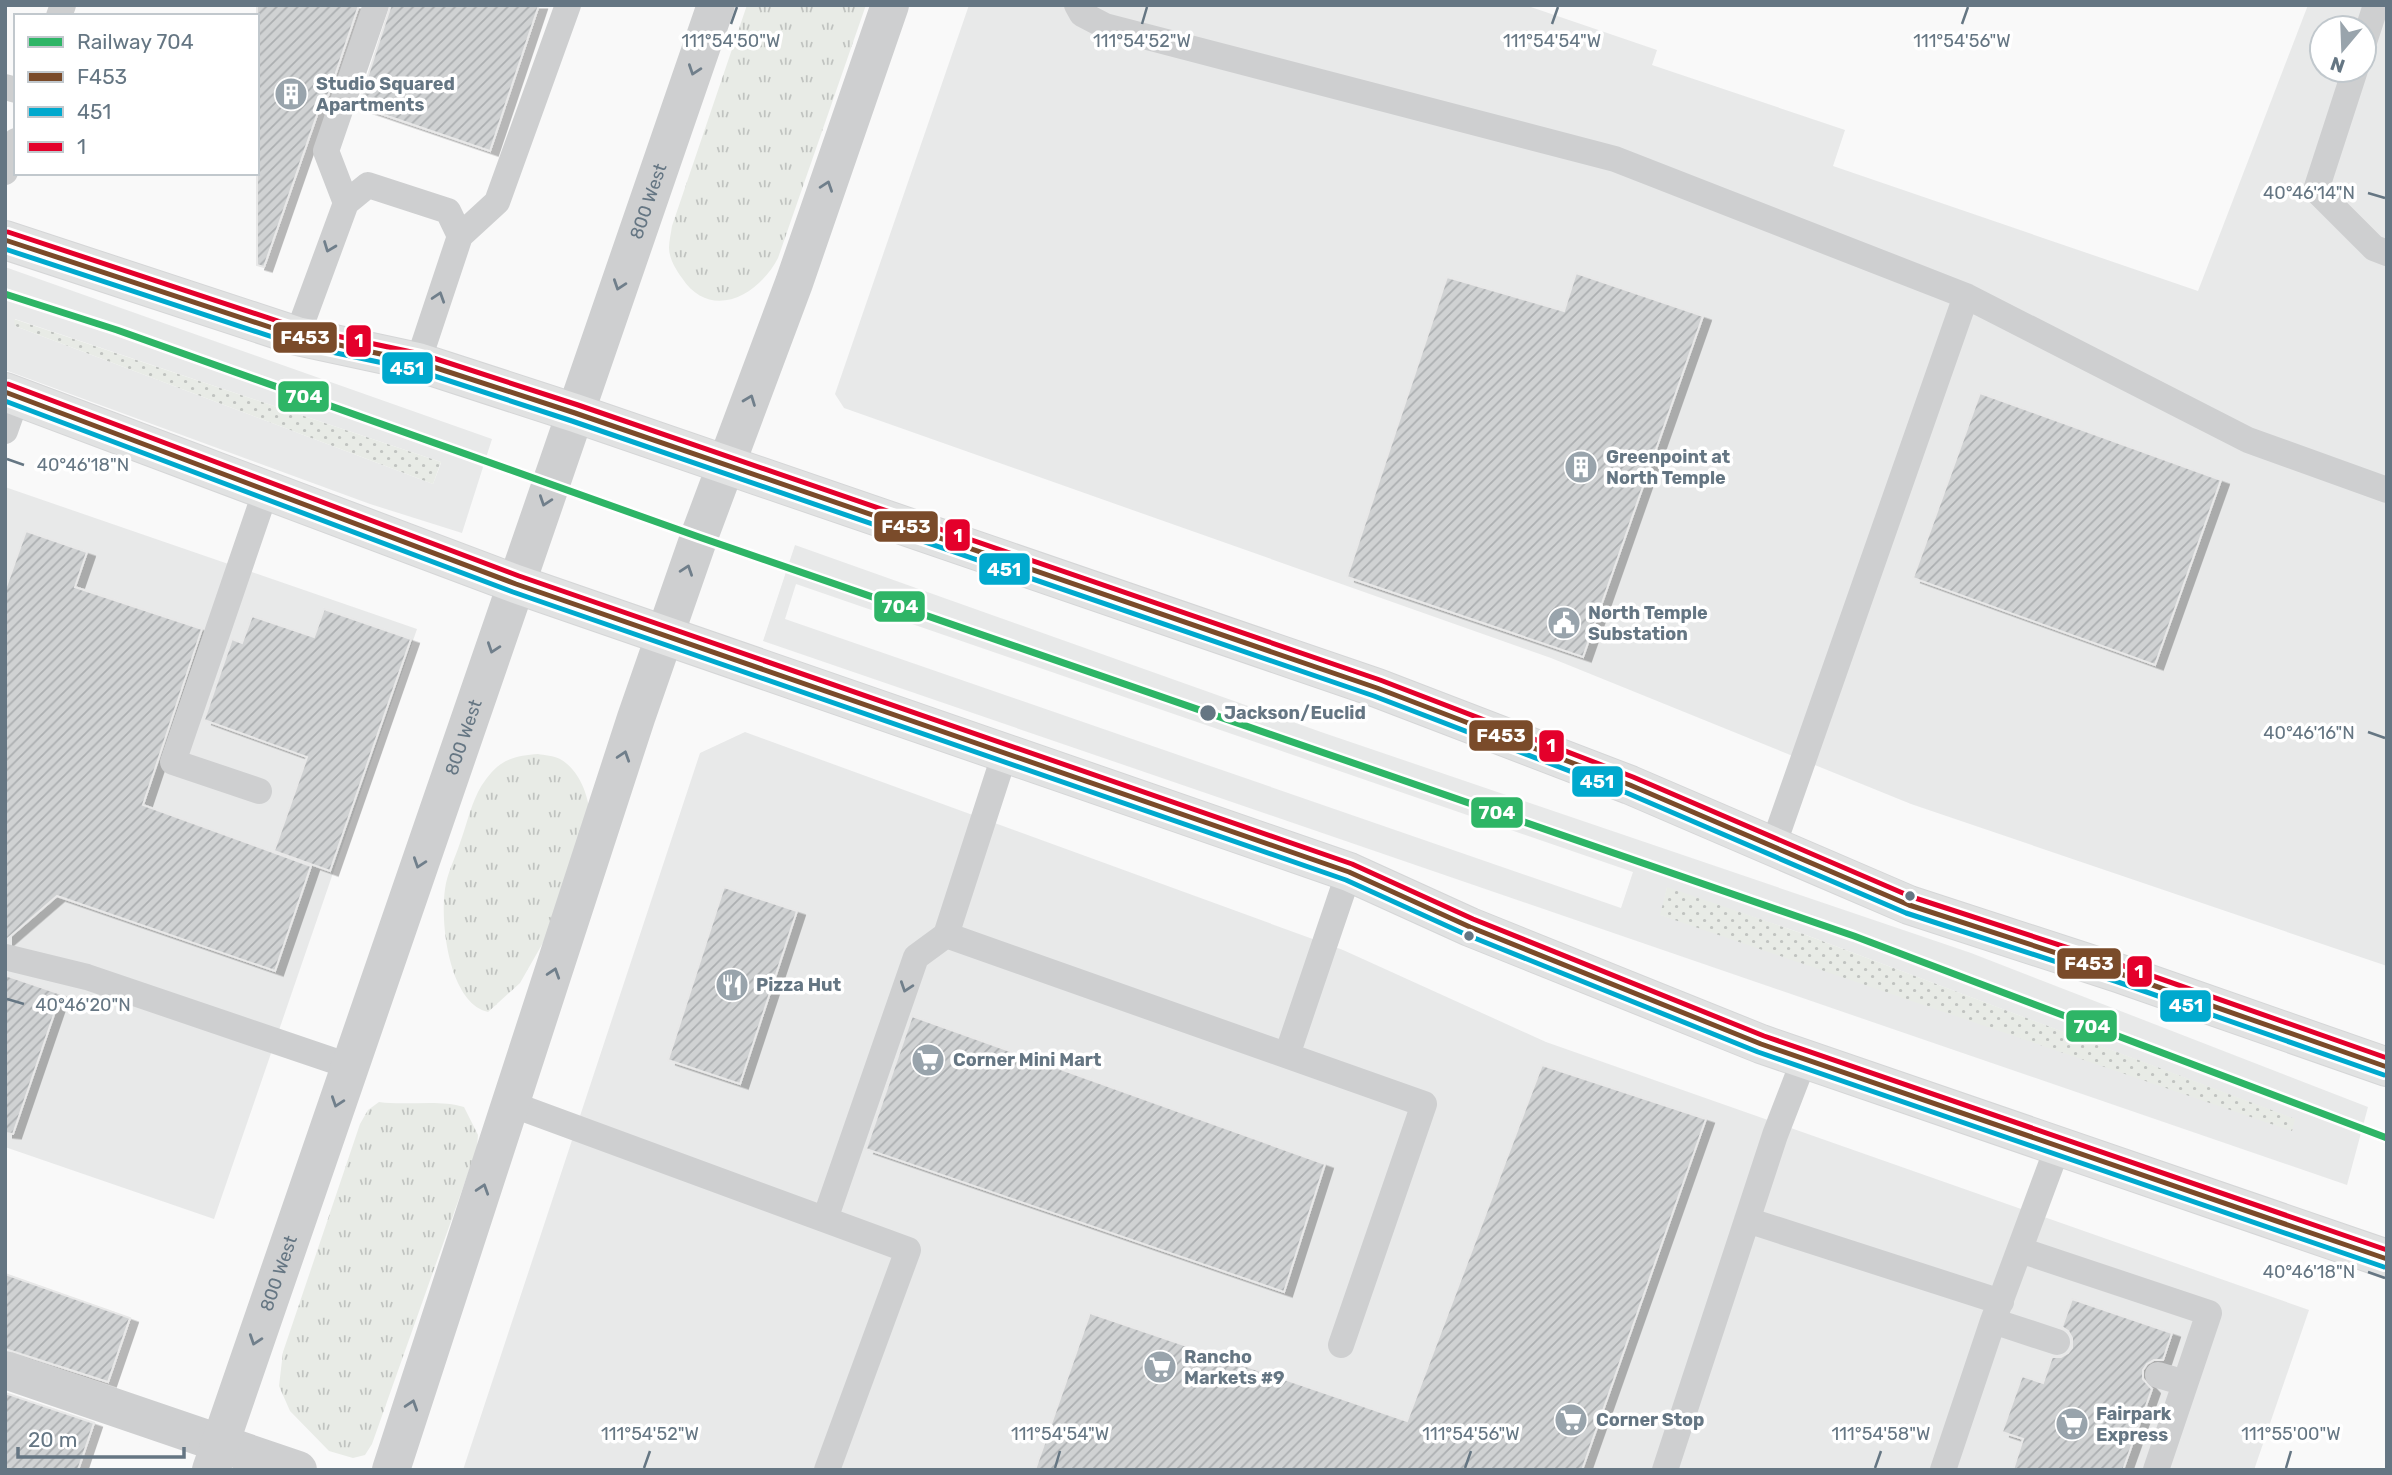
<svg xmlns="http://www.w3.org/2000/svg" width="2392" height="1475" font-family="Rubik,sans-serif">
<defs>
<pattern id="grass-tufts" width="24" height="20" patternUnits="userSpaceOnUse" patternTransform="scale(1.75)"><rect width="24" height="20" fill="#e8ebe6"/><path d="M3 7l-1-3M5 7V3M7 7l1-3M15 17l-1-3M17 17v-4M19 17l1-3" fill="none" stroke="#c0c3c0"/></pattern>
<pattern id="garden-dots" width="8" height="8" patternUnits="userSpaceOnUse" patternTransform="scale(1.75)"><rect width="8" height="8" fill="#e8ebe6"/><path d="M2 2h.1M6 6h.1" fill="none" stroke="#c0c3c0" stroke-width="1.8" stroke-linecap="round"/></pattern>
<pattern id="building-hatch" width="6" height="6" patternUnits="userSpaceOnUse" patternTransform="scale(1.75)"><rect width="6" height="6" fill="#d0d2d3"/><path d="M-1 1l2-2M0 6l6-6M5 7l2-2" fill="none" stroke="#acafb1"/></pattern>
<filter id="shadow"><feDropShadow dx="8" dy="4.5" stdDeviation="0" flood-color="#0004"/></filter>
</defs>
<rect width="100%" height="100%" fill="#f9f9f9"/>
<!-- built -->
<path fill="#e8e9e9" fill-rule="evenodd" d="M969 5H1525L1657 50 1652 65 1845 130 1833 166 2198 291 2308 5H2387V966L1911 804 1551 658 844 408 835 394ZM2322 28H2364V70H2322Z
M5 267 492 439 462 533 370 504 5 370ZM15 319 441 462V463L433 484 15 326Z
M5 487 417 629 214 1219 5 1147Z
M795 545 1321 732 1971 953 2368 1107 2347 1185 763 641ZM796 584 1633 872 1621 908 785 619ZM1667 888 1798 932 2294 1119 1661 915Z
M745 732 1343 950 1546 1042 2309 1310 2254 1470H463L700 753Z"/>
<!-- grass -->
<path fill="url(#grass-tufts)" d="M747 5H866L778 258C759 295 711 322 682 278 676 270 669 258 669 248 669 241 671 233 672 226Z
M538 754C544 755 554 756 560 759 579 770 587 792 590 813L548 934 520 983 488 1012C449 1003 440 923 445 889 447 874 455 858 460 843 466 827 470 808 478 792 482 784 490 773 497 767 509 757 523 755 538 754Z
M379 1102C407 1106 439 1099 464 1107L478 1135 477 1148 372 1444 365 1455 353 1458 329 1451 290 1411 279 1386 283 1352 360 1124 368 1110Z"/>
<!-- garden -->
<path fill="url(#garden-dots)" d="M14 319 441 462 433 484 15 326Z
M1667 887 1798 932 2295 1119 2292 1131 1660 915Z"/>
<!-- building -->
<path fill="url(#building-hatch)" stroke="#e8e8e8" stroke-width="2" filter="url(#shadow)" d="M257 5H359L328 96 324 95 264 267 257 265Z
M391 5H539L490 151 358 106Z
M1576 273 1703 316 1583 657 1347 577 1447 277 1564 311Z
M1980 393 2221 480 2155 665 1913 578Z
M26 531 87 552 75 587 202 629 143 805 311 866 275 971 57 896 5 941V590Z
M324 609 411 639 330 871 274 851 307 757 204 720 232 639 242 643 252 616 314 637Z
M724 887 797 911 740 1084 668 1060Z
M5 975 61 994 13 1134 5 1133Z
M912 1016 1325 1164 1284 1292 866 1149Z
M1542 1065 1706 1119 1582 1470H1035L1090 1313 1407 1421Z
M5 1274 130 1318 108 1382 5 1349Z
M2072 1299 2172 1333 2163 1360H2154L2147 1364 2143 1370V1379L2152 1389 2123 1470H2013L2023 1439 2002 1432 2022 1376 2043 1383 2052 1357H2061L2068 1353 2072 1348V1338L2068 1331 2062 1327Z
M5 1393 94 1423 78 1470H5Z"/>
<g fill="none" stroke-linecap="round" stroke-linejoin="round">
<defs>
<path id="secondary" d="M5 240 297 336 418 362 575 413 1377 688 1630 785 1909 905 2118 973 2387 1067
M5 392 516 584 1349 872 1470 927 1761 1044 2387 1259"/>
</defs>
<!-- secondary casing -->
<use href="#secondary" stroke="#d5d6d7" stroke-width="40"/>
<!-- service -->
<path stroke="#cecfd0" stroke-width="26" d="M1077 5 1082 14 1105 26 1615 159 1966 296 2248 440 2387 490
M59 16 63 5
M2364 42 2376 5
M2355 70 2316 190 2374 248 2387 253
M5 87 16 90
M5 172 16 141
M346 203 326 151 376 5
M460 236 497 202 568 5
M297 336 346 203 368 185 448 211 460 236 418 362
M5 431 17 397
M259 791 173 762 266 490
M1773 846 1966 296
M946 935 1424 1104 1341 1345
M5 957 87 977 349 1066
M1287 1055 1349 872
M511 1104 908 1250 827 1470
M825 1219 916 957 946 935 1005 753
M1747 1220 2001 1302
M2020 1250 2209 1313 2156 1470
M1993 1321 2057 1342
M2158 1375 2185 1383
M1665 1470 1775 1135 1804 1060
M1943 1470 1993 1321 2058 1146"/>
<!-- minor -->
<g stroke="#cecfd0" stroke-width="38">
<path d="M5 1370 298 1470"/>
<path id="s1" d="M211 1470 716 5"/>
<path d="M391 1470 636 718 699 537 794 283 890 5"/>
</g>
<!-- secondary -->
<use href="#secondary" stroke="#e1e2e2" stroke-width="38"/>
<defs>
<path id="bus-1" d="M5 240 297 336 418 362 575 413 1377 688 1630 785 1909 905 2118 973 2387 1067
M5 392 516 584 1349 872 1470 927 1761 1044 2387 1259"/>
<path id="bus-2" d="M5 249 294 344 416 370 572 421 1374 696 1627 793 1906 913 2115 981 2384 1075
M5 401 513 592 1346 880 1467 935 1758 1052 2384 1267"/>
<path id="bus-3" d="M8 232 299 328 421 354 578 405 1380 680 1633 777 1912 897 2121 965 2387 1058
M8 384 519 576 1352 864 1473 919 1764 1036 2387 1250"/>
</defs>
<!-- bus-1 casing -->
<use href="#bus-1" stroke="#fff" stroke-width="10"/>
<!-- bus-2 casing -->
<use href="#bus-2" stroke="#fff" stroke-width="10"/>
<!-- bus-3 casing -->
<use href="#bus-3" stroke="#fff" stroke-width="10"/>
<!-- bus-1 -->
<use href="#bus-1" stroke="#7a4b2a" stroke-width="5"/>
<!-- bus-2 -->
<use href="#bus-2" stroke="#00a9ce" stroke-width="5"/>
<!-- bus-3 -->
<use href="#bus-3" stroke="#e4002b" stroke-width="5"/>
<defs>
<path id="rail-1" d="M5 294 117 330 699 537 1854 936 2387 1138"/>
</defs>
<!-- rail-1 casing -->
<use href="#rail-1" stroke="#fff" stroke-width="12"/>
<!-- rail-1 -->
<use href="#rail-1" stroke="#2eb566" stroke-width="7"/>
</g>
<!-- one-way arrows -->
<defs><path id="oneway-chevron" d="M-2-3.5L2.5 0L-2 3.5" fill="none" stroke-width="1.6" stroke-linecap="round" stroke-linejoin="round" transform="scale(1.75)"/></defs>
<g stroke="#707f8b">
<use href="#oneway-chevron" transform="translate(694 70) rotate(109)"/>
<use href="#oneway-chevron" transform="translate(827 186) rotate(-71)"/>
<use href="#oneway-chevron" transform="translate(329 247) rotate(111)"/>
<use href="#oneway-chevron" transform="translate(619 285) rotate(109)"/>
<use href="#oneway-chevron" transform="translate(439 297) rotate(-72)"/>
<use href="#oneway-chevron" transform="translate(750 400) rotate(-69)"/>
<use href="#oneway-chevron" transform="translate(545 501) rotate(109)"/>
<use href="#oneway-chevron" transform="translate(687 570) rotate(-71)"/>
<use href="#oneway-chevron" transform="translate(493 648) rotate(109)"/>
<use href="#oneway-chevron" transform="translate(624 756) rotate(-72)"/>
<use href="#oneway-chevron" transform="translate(419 863) rotate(109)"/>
<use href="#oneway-chevron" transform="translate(554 973) rotate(-72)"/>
<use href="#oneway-chevron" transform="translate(906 987) rotate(109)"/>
<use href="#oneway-chevron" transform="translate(337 1102) rotate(109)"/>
<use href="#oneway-chevron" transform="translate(483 1189) rotate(-72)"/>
<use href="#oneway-chevron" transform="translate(255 1340) rotate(109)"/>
<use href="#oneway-chevron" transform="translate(412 1405) rotate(-72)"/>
</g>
<!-- ticks -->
<path fill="none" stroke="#657683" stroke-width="2.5" d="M731 24 737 7M1142 24 1147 7M1552 24 1558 7M1962 24 1968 7M2368 193 2385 198M7 459 24 465M2368 732 2385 738M7 999 24 1004M2368 1272 2385 1278M644 1468 650 1451M1055 1468 1060 1451M1465 1468 1471 1451M1875 1468 1881 1451M2286 1468 2291 1451"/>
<!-- icons -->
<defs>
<symbol id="building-disc" viewBox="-11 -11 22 22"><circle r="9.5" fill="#99a4ac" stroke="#fff"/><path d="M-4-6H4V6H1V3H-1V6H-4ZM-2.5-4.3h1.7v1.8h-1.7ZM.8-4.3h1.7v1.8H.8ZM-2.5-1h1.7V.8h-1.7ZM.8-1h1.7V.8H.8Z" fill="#fff"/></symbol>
<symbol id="civic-disc" viewBox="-11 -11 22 22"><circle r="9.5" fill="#99a4ac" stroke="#fff"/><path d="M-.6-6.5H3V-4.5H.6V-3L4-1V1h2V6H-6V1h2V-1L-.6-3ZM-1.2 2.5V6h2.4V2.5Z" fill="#fff"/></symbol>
<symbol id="restaurant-disc" viewBox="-11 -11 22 22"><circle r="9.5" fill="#99a4ac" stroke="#fff"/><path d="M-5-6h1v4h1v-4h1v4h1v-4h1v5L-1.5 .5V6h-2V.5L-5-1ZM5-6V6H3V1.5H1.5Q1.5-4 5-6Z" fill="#fff"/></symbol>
<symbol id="supermarket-disc" viewBox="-11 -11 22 22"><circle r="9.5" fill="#99a4ac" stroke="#fff"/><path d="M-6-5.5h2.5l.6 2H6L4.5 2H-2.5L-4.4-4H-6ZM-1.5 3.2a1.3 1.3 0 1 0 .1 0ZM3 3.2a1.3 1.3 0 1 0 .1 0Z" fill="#fff"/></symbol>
</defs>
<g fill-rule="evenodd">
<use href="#building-disc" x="272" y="75" width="38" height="38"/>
<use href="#building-disc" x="1562" y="448" width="38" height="38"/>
<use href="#civic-disc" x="1545" y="604" width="38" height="38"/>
<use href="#restaurant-disc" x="713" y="966" width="38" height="38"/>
<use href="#supermarket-disc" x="909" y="1041" width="38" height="38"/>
<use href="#supermarket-disc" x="1141" y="1348" width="38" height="38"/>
<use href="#supermarket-disc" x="1552" y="1401" width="38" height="38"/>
<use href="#supermarket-disc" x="2053" y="1405" width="38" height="38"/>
</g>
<!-- markers -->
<g fill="#657683" stroke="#fff" stroke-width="2.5">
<circle cx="1208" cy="713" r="9"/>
<circle cx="1910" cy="896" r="6"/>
<circle cx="1469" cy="936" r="6"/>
</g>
<g text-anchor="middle" stroke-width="7" stroke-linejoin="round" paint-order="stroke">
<!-- poi labels -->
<g font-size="18" font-weight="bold" fill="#657683" stroke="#fff" text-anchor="start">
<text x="316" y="90">Studio Squared<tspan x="316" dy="21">Apartments</tspan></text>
<text x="1606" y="463">Greenpoint at<tspan x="1606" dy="21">North Temple</tspan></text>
<text x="1588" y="619">North Temple<tspan x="1588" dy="21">Substation</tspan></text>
<text x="756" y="991">Pizza Hut</text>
<text x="953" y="1066">Corner Mini Mart</text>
<text x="1184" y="1363">Rancho<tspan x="1184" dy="21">Markets #9</tspan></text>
<text x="2096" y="1420">Fairpark<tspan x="2096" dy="21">Express</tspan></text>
<text x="1596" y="1426">Corner Stop</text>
</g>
<!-- street labels -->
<g font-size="18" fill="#657683" stroke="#fff">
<text dy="6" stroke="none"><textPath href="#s1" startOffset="1342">800 West</textPath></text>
<text dy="6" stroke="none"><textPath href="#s1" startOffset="775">800 West</textPath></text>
<text dy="6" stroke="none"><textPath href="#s1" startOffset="208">800 West</textPath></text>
</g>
<!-- stop labels -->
<g font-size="18" font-weight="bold" fill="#657683" stroke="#fff" text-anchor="start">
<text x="1224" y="719">Jackson/Euclid</text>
</g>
</g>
<g font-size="18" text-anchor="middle" fill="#657683" stroke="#fff" stroke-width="7" stroke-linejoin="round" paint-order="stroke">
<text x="731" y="47">111°54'50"W</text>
<text x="1142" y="47">111°54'52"W</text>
<text x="1552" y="47">111°54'54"W</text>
<text x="1962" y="47">111°54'56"W</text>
<text x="2309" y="199">40°46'14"N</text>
<text x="83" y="471">40°46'18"N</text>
<text x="2309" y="739">40°46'16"N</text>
<text x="83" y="1011">40°46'20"N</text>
<text x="2309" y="1278">40°46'18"N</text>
<text x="650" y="1440">111°54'52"W</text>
<text x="1060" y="1440">111°54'54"W</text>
<text x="1471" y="1440">111°54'56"W</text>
<text x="1881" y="1440">111°54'58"W</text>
<text x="2291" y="1440">111°55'00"W</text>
</g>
<g stroke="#fff" stroke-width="2.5">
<rect x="272" y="321" width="66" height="33" rx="7" fill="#7a4b2a"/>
<rect x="345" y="324" width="27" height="34" rx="7" fill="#e4002b"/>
<rect x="381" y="351" width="53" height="34" rx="7" fill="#00a9ce"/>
<rect x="277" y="380" width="53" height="33" rx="7" fill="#2eb566"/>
<rect x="873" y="510" width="66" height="33" rx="7" fill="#7a4b2a"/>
<rect x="944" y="518" width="27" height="34" rx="7" fill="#e4002b"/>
<rect x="978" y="552" width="53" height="34" rx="7" fill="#00a9ce"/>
<rect x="873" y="590" width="53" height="33" rx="7" fill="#2eb566"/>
<rect x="1468" y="719" width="66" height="33" rx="7" fill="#7a4b2a"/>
<rect x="1538" y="729" width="27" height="34" rx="7" fill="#e4002b"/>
<rect x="1571" y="765" width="53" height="33" rx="7" fill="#00a9ce"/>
<rect x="1470" y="796" width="54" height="33" rx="7" fill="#2eb566"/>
<rect x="2056" y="947" width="66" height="33" rx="7" fill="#7a4b2a"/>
<rect x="2126" y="955" width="27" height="33" rx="7" fill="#e4002b"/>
<rect x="2159" y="989" width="53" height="34" rx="7" fill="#00a9ce"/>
<rect x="2065" y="1009" width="53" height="34" rx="7" fill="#2eb566"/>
</g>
<g font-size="19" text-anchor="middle" font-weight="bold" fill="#fff">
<text x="305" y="344">F453</text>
<text x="359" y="347">1</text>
<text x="407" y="375">451</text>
<text x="304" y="403">704</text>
<text x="906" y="533">F453</text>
<text x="958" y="542">1</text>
<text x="1004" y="576">451</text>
<text x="900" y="613">704</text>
<text x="1501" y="742">F453</text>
<text x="1551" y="752">1</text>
<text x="1597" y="788">451</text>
<text x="1497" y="819">704</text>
<text x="2089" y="970">F453</text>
<text x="2139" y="978">1</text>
<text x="2186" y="1012">451</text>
<text x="2092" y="1033">704</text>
</g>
<!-- border -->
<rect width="2392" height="1475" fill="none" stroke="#657683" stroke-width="14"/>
<!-- legend -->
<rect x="14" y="14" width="245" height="161" fill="#ffffff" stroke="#c1c8cd" stroke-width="2"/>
<rect x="28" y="37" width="35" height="10" fill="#2eb566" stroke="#c1c8cd" stroke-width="2"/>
<text x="77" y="49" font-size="21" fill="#657683">Railway 704</text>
<rect x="28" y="72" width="35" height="10" fill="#7a4b2a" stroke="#c1c8cd" stroke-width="2"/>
<text x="77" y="84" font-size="21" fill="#657683">F453</text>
<rect x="28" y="107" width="35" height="10" fill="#00a9ce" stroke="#c1c8cd" stroke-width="2"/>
<text x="77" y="119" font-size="21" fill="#657683">451</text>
<rect x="28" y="142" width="35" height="10" fill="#e4002b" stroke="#c1c8cd" stroke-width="2"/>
<text x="77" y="154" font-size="21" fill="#657683">1</text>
<!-- north arrow -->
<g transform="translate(2343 49) rotate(199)"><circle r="33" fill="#ffffff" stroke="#c1c8cd" stroke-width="2"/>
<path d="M0-5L12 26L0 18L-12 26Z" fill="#99a4ac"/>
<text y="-10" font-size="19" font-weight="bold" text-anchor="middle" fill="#657683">N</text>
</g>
<!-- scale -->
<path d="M18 1447v10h166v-10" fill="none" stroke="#657683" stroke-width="3.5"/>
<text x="28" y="1447" font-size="21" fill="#657683" stroke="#ffffff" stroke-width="5" paint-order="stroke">20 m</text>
</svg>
